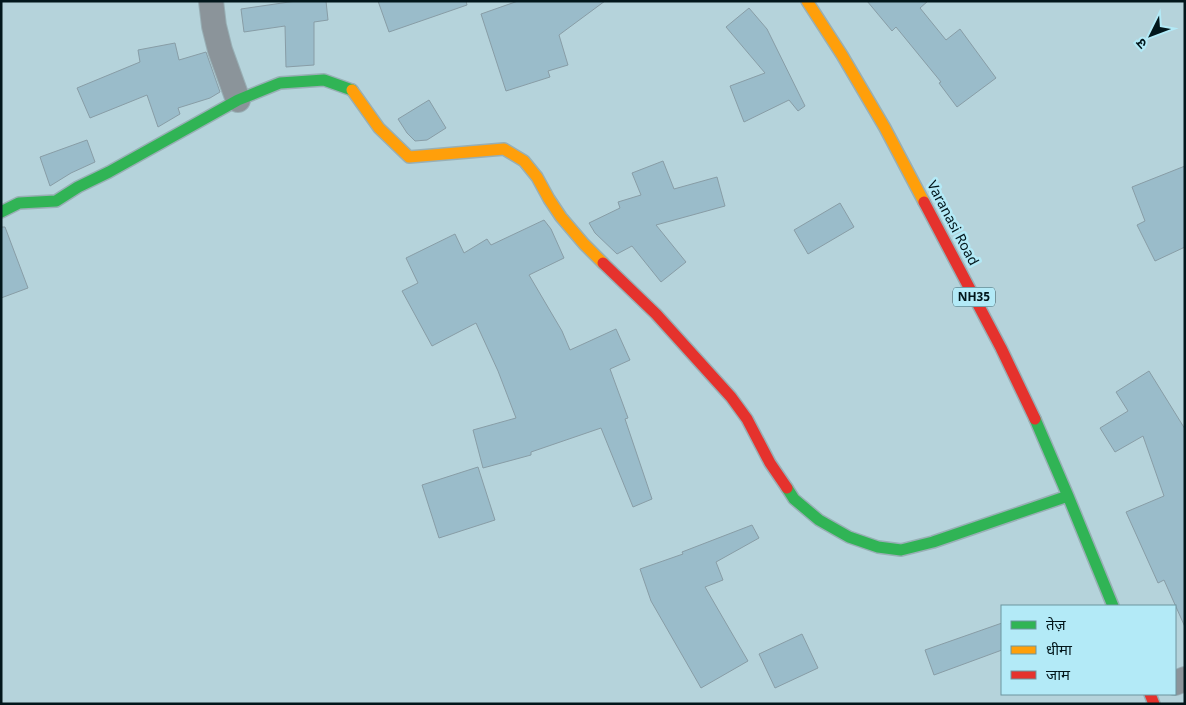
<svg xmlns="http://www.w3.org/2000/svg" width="1186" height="705" font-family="Georgia,'Noto Sans Devanagari',serif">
<rect width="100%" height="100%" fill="#b5d3db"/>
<!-- building -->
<path fill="#9abcca" stroke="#889da6" d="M296 1H326L328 20 314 22V65L286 67 285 26 244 32 241 9Z
M378 1H466L467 5 389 32Z
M518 1H605L559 35 568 65 548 71 550 77 506 91 481 14Z
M867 1H928L920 8 946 40 960 29 996 78 957 107 939 83 941 82 896 27 892 31Z
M749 8 767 29 805 106 798 111 789 100 744 122 730 86 765 73 726 27Z
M175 43 179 60 206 52 220 92 210 98 178 108 180 114 158 127 147 95 90 118 77 88 140 62 138 50Z
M429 100 446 128 427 140 415 141 407 133 398 119Z
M87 140 95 162 71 173 50 186 40 157Z
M663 161 674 189 717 177 725 206 656 225 686 262 661 282 632 246 617 254 595 233 589 223 620 208 618 202 641 195 632 173Z
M1185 166V247L1155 261 1137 225 1145 221 1132 187Z
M840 203 854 227 808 254 794 230Z
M544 220 551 229 564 258 529 275 562 331 570 350 616 329 630 360 610 369 628 418 625 419 652 499 633 507 601 428 531 452V455L483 468 473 430 516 418 498 371 476 323 432 346 402 291 418 283 406 258 455 234 464 253 487 239 491 245Z
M1 227H5L28 288 1 298Z
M1149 371 1185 429V627L1164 580 1158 583 1126 512 1164 496 1143 436 1115 452 1100 428 1128 411 1116 392Z
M478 467 495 520 439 538 422 485Z
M752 525 759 538 716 562 723 580 705 587 748 661 701 688 651 601 640 569 683 554 682 552Z
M1002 623V650L934 675 925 650Z
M802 634 818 668 775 688 759 654Z"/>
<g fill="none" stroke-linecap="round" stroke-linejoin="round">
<defs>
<path id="street" d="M211 1 214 26 220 50 238 100
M1175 683 1185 679"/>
<path id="fast" d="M1 212 19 203 56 201 78 187 109 172 238 100 280 83 324 80 352 90
M1035 419 1068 496 1113 606
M787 488 794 499 819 520 849 537 878 547 901 550 933 542 1068 496"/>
<path id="slow" d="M807 1 842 55 885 128 924 202
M352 90 379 128 409 157 504 149 524 161 537 177 549 199 561 217 584 244 603 263"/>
<path id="jam" d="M924 202 1001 348 1035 419
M603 263 656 314 731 397 747 419 770 463 787 488
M1150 694 1154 704"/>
</defs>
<!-- street casing -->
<use href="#street" stroke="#98afb5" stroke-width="26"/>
<!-- fast casing -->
<use href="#fast" stroke="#98afb5" stroke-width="14"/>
<!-- slow casing -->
<use href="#slow" stroke="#98afb5" stroke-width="14"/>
<!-- jam casing -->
<use href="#jam" stroke="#98afb5" stroke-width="14"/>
<!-- street -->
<use href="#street" stroke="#8b949a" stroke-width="24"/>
<!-- fast -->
<use href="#fast" stroke="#30b455" stroke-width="11"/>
<!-- slow -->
<use href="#slow" stroke="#ff9f0a" stroke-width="11"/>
<!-- jam -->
<use href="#jam" stroke="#e5322d" stroke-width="11"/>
</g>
<g text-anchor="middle" stroke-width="5" stroke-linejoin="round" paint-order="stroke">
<!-- shield labels -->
<rect fill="#b3eaf7" stroke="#37565d" stroke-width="1" x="953" y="287.5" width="42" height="19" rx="4"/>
<g font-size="12" font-weight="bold" fill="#02161b">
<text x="974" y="301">NH35</text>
</g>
<!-- street labels -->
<g font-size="14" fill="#02161b" stroke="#b3eaf7">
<text transform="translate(953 223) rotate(62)" y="5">Varanasi Road</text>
</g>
</g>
<!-- border -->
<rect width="1186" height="705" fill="none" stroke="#02161b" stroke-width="5"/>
<!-- legend -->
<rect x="1001" y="605" width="175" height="90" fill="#b3eaf7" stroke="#6c959f"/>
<rect x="1011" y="621" width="25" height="8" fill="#30b455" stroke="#6c959f"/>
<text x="1046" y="630" font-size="15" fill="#02161b">तेज़</text>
<rect x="1011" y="646" width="25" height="8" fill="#ff9f0a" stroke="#6c959f"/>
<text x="1046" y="655" font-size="15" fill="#02161b">धीमा</text>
<rect x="1011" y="671" width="25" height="8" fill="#e5322d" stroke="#6c959f"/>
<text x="1046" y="680" font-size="15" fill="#02161b">जाम</text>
<!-- north arrow -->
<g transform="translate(1151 35) rotate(228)" stroke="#b3eaf7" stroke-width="4" paint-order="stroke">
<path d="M0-4L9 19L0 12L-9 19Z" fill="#02161b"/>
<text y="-8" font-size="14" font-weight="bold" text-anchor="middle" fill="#02161b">उ</text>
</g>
</svg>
